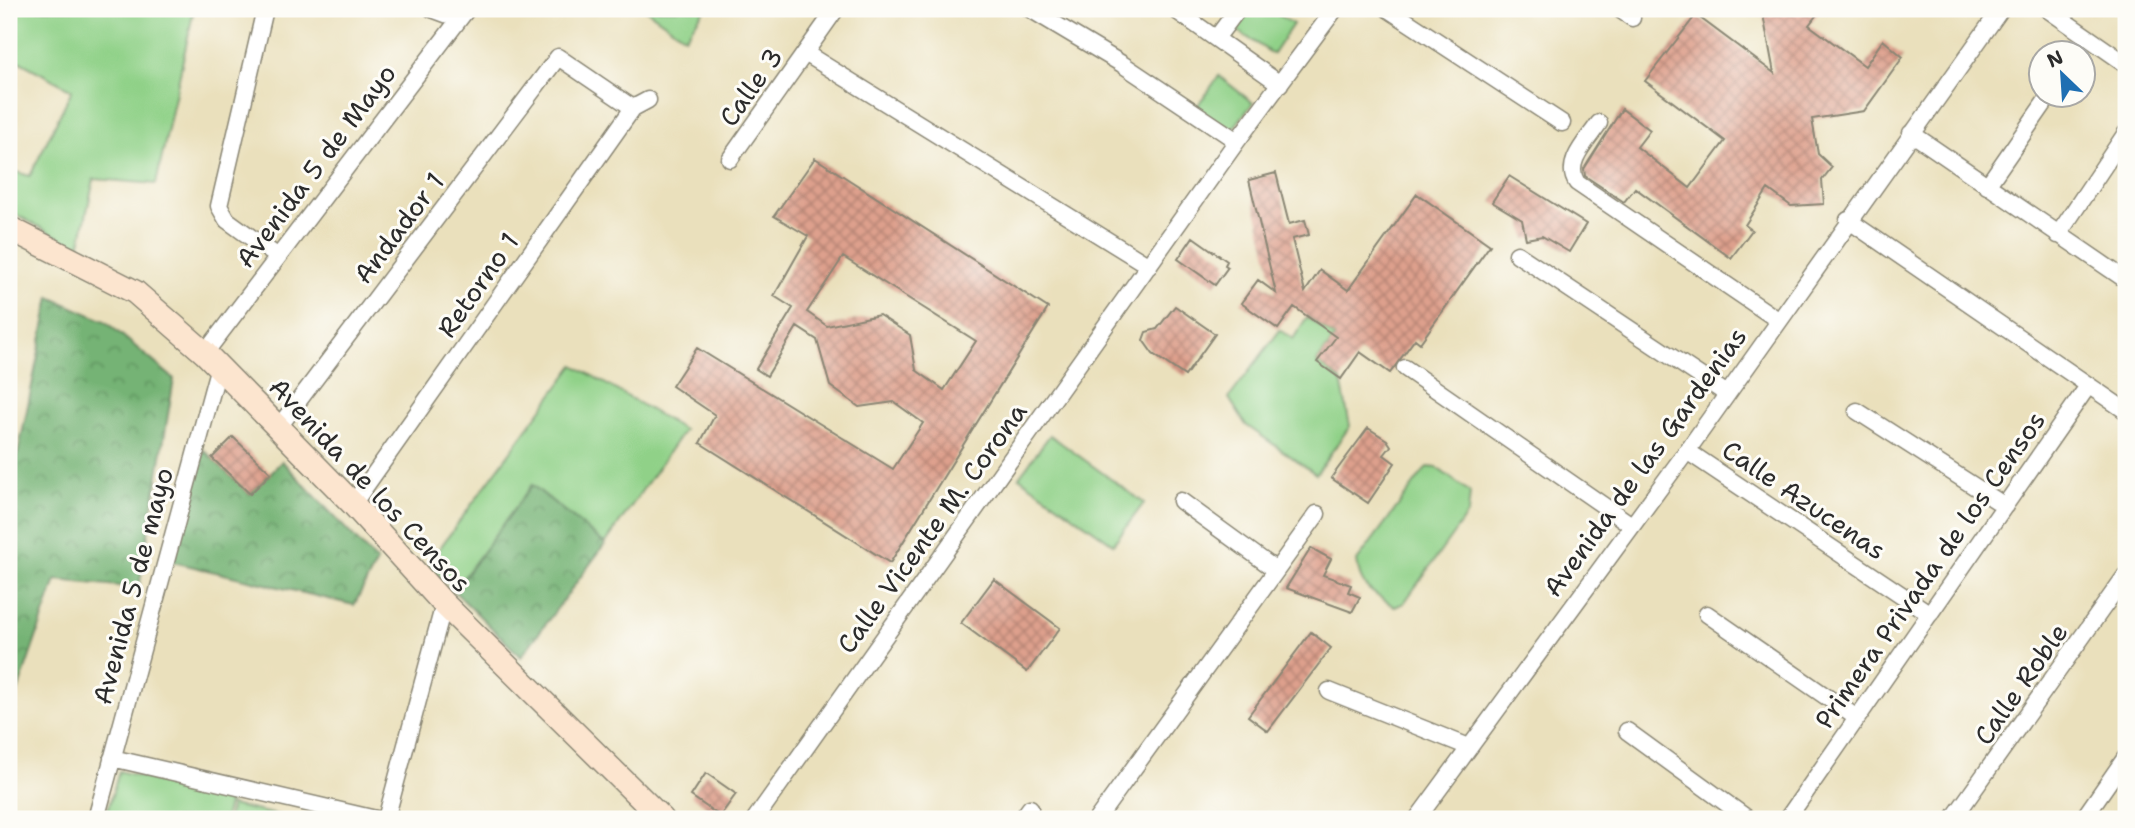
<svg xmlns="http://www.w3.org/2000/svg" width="2135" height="828" font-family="'Shantell Sans',sans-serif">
<defs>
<pattern id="forest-crowns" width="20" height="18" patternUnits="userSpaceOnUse" patternTransform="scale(1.75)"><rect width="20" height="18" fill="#74b374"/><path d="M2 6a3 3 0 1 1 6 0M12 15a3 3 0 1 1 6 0" fill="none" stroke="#5f925f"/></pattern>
<pattern id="building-cross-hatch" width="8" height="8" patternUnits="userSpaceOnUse" patternTransform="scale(1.75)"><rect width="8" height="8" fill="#dea08d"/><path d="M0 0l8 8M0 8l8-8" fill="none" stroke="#b48373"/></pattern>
</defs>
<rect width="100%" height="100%" fill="#fdfcf7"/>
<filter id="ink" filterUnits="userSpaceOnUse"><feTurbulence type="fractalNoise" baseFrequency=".0143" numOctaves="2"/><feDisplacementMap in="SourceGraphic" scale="14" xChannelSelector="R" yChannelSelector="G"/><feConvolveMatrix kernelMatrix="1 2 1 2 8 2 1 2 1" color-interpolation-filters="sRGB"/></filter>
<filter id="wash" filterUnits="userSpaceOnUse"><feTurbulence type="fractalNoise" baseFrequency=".00686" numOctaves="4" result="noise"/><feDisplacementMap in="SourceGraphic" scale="28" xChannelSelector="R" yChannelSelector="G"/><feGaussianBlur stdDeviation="1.57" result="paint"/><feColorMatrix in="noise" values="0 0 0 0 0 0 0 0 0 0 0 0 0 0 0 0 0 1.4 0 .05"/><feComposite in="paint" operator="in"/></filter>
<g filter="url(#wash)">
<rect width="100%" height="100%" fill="#eae0bc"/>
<!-- green -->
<path fill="#90d188" stroke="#5e7e5a" stroke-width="2" d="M9 9H194L156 184 94 179 79 248 9 211V170L30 176 72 90 9 56Z
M645 9H705L685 37Z
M1249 9H1269L1293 24 1273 54 1236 30Z
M1219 76 1253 103 1228 135 1193 112Z
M1307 317 1335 337 1317 362 1341 380 1350 426 1316 474 1246 425 1229 398 1280 330 1293 339Z
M574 365 684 430 605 544 532 485 454 591 428 564Z
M1050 435 1144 503 1113 544 1019 477Z
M1427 467 1437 468 1470 492 1468 513 1404 603 1395 607C1373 592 1360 590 1357 561Z
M119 771 229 800 224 819H105Z
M231 805 295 819H227Z"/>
<!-- forest -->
<path fill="url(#forest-crowns)" stroke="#506f50" stroke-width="2" d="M50 297 105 321 174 379 139 588 56 580 9 717V498Z
M204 450 250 494 282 461 377 562 354 605 173 562Z
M532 485 605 544 521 657 454 591Z"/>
<g id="blocks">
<!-- building -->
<path fill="url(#building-cross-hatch)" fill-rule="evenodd" d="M1762 9H1821L1809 25 1865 66 1883 40 1903 57 1864 111 1812 119 1818 154 1832 167 1822 180 1824 204 1791 206 1768 189 1745 225 1752 230 1731 258 1635 188 1624 202 1585 176 1584 169 1622 109 1650 130 1637 147 1690 188 1725 141 1645 81 1696 15 1774 73Z
M815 158 1048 308 890 563 700 443 715 415 672 386 697 348 893 469 923 423 894 402 859 407 830 386 817 340 797 327 767 376 756 369 793 308 774 296 808 236 774 216ZM843 257 976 341 944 390 916 370 910 335 879 315 827 326 807 312Z
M1276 173 1289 224 1305 220 1309 235 1292 239 1305 292 1320 270 1348 290 1417 194 1490 245 1420 343 1415 339 1390 373 1360 352 1341 379 1317 362 1336 337 1294 307 1278 329 1241 303 1258 280 1276 293 1249 180Z
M1509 176 1586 224 1569 252 1542 236 1526 239 1522 220 1492 202Z
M1193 237 1227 261 1225 265 1228 267 1215 285 1178 259Z
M1175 306 1215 334 1185 376 1153 354 1143 340 1146 332 1157 329Z
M1368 428 1387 440 1391 446 1384 455 1395 463 1368 503 1331 478Z
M233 437 271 473 250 494 212 458Z
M1311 548 1331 559 1323 575 1351 585 1348 592 1360 597 1352 612 1286 588Z
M994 579 1060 628 1027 672 961 623Z
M1311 632 1331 648 1268 731 1248 716Z
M706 773 736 794 720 816 691 796Z"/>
</g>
</g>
<g filter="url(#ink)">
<use href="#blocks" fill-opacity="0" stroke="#8a8674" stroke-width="2"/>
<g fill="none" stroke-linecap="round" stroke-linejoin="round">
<defs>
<path id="street" d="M265 9 219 206 227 220 278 257
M432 9 459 19
M1030 9 1122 64 1237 141
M1174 9 1280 84
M1388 9 1562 123
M1619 9 1632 18
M2047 9 2126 64
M1217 37 1238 9
M805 53 1149 266
M1599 123C1588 140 1563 163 1577 183L1778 320
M1911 133 2126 280
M730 159 836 9
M1987 186 2050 95
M1848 220 2126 411
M2058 235 2126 133
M1517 254 1727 394
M205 353 467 9
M1405 368 1630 524
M1857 411 2005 506
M278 428 558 57 633 108
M1687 451 1930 614
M1181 501 1276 570
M353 504 633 108 648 100
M1707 614 1857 718
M1329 691 1469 747
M1627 731 1748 819
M112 758 376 819
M96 819 219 366
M386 819 444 604
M755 819 1237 141 1335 9
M1022 819 1030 808
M1097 819 1317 514
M1417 819 1687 451 2001 9
M1787 819 2088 386
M1953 819 2126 575
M2083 819 2126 757"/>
<path id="secondary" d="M9 228 135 292 205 353 353 504 444 604 662 819"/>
</defs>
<!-- street casing -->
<use href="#street" stroke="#8a8674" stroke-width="19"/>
<!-- secondary casing -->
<use href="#secondary" stroke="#8a8674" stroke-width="26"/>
<!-- street -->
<use href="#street" stroke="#fff" stroke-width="16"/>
<!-- secondary -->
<use href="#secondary" stroke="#fce5cf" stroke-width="23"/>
</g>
</g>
<g text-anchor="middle" stroke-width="6" stroke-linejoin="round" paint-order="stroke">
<!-- street labels -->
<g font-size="26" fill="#2b2b2b" stroke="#fdfcf7">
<text transform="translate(751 87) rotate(-55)" y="9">Calle 3</text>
<text transform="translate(316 166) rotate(-53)" y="9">Avenida 5 de Mayo</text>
<text transform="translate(399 228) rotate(-53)" y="9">Andador 1</text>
<text transform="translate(478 285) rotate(-55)" y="9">Retorno 1</text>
<text transform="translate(1645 462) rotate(-54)" y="9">Avenida de las Gardenias</text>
<text transform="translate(370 485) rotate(47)" y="9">Avenida de los Censos</text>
<text transform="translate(1804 500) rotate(34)" y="9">Calle Azucenas</text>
<text transform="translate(932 528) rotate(-54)" y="9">Calle Vicente M. Corona</text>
<text transform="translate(1930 570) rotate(-55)" y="9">Primera Privada de los Censos</text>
<text transform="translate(133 586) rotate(-75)" y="9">Avenida 5 de mayo</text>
<text transform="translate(2021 684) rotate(-55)" y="9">Calle Roble</text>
</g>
</g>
<!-- margin -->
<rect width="2135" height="828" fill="none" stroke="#fdfcf7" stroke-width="35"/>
<!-- north arrow -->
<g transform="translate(2062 74) rotate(335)"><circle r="33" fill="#fdfcf7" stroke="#a9a8a5" stroke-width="2"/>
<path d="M0-5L12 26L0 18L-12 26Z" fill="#1f6fb2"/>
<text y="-10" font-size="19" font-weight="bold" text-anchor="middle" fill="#2b2b2b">N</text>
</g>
</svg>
